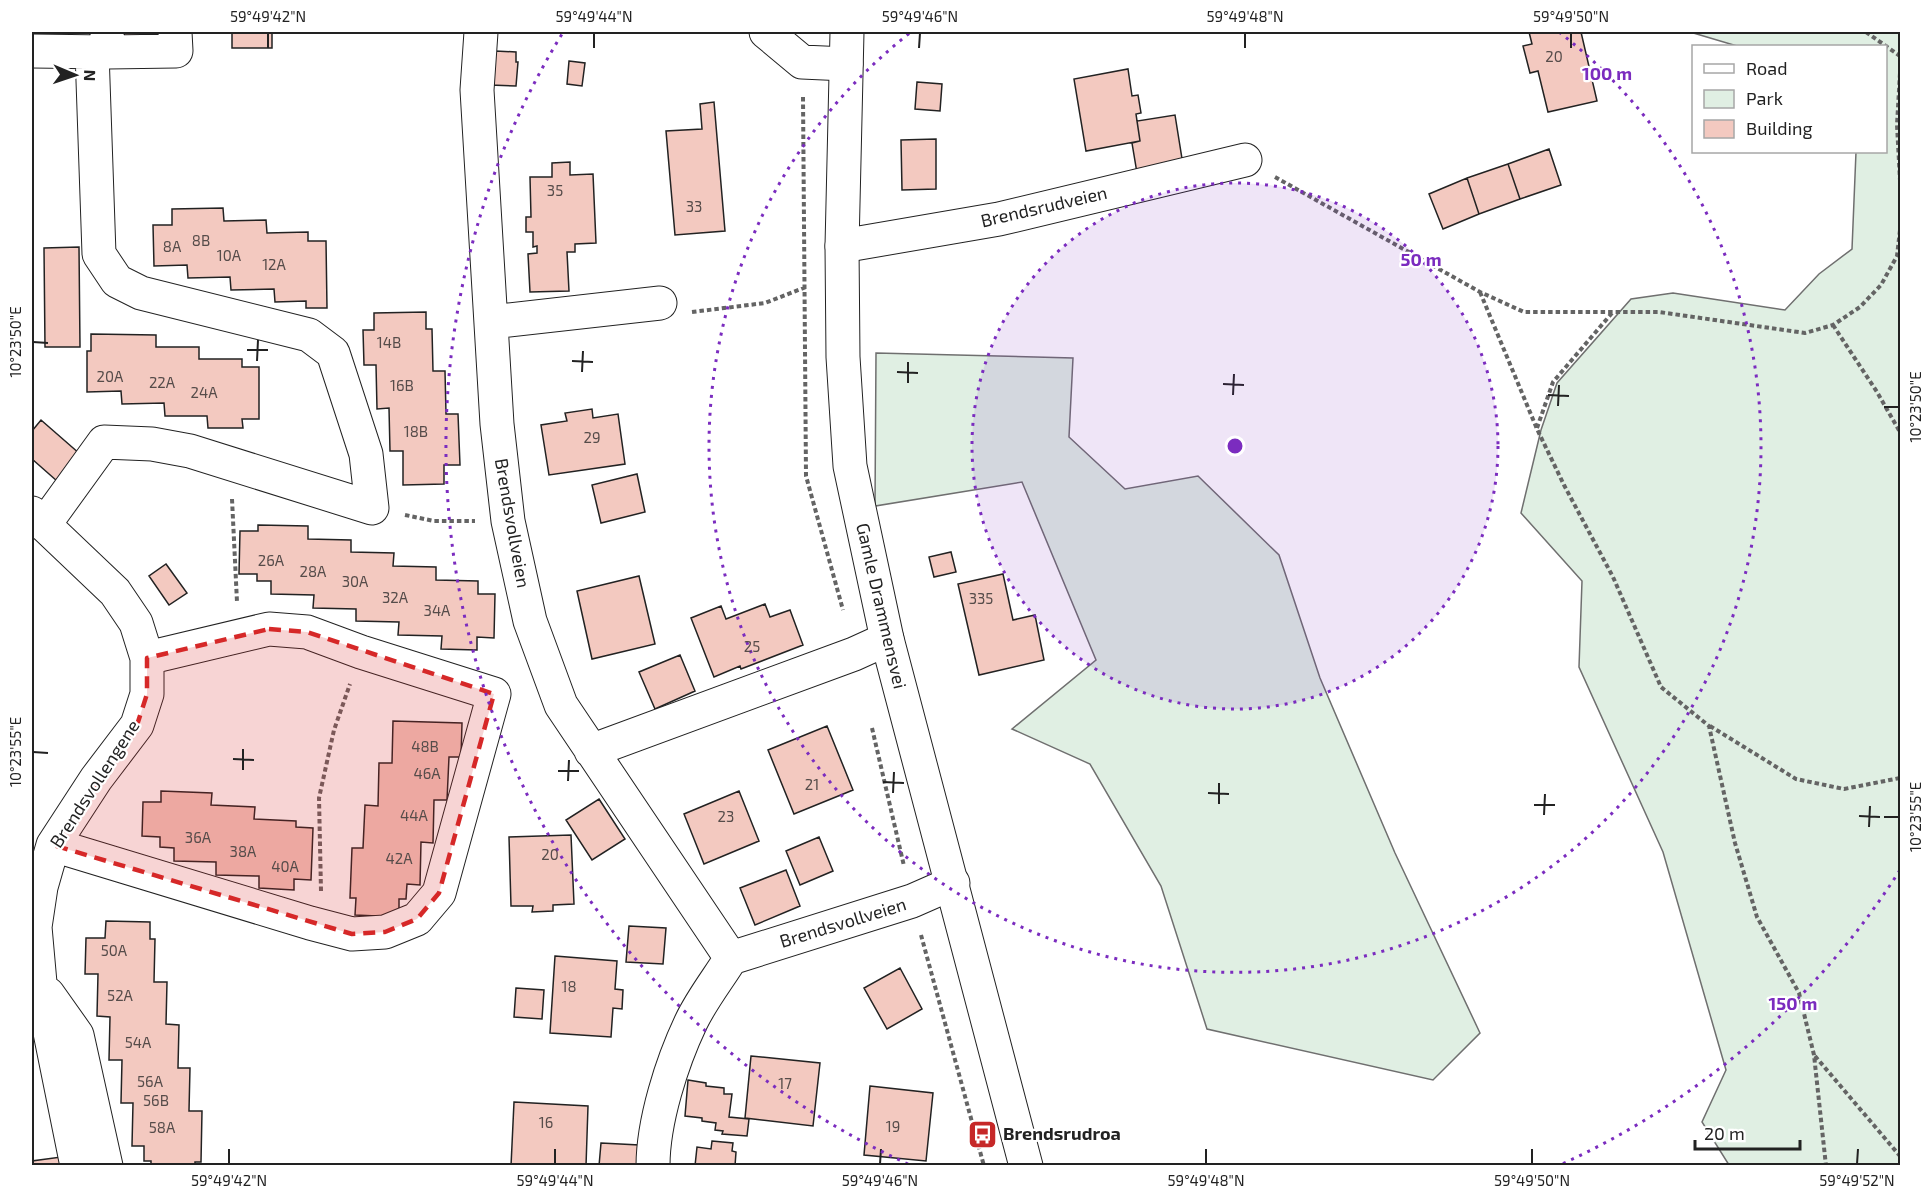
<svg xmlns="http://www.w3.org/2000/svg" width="1932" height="1197" font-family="'Exo 2',sans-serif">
<rect width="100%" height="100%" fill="#fff"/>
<!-- green -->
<path fill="#e0efe3" stroke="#6f6f6f" stroke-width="1.5" d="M1690 32H1900V1165H1729L1702 1122 1726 1070 1663 852 1579 667 1582 581 1521 513 1541 430 1557 383 1631 299 1673 293 1785 310 1819 274 1852 249 1856 152H1886V46H1737Z
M876 353 1073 358 1069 437 1125 489 1198 476 1279 555 1320 678 1395 853 1480 1033 1433 1080 1207 1029 1161 886 1090 764 1012 729 1096 660 1022 482 875 506Z"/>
<!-- building -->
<path fill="#f3c9c0" stroke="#222" stroke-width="1.5" d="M123 32H158V41H123Z
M232 32H272V48H232Z
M1529 32H1581L1597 101 1548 112 1538 71 1530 73 1523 46 1532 44Z
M495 51 516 52V62H518L516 86 490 85Z
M569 61 585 63 582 86 567 84Z
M1128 69 1132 96 1138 95 1141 113 1136 114 1140 141 1086 151 1074 79Z
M917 82 942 84 940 111 915 109Z
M714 102 725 231 675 235 666 131 702 129 700 104Z
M1175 115 1183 165 1137 173 1132 143 1140 141 1137 121Z
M936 139V189L902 190 901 140Z
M1549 149 1561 185 1520 199 1508 164Z
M570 162V175L593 174 596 243 575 244V252H567L569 291 530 292 528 254 537 253V246L533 247V232H526V217H531L530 177H552V163Z
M1508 164 1520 199 1479 214 1467 178Z
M1467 178 1479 214 1443 229 1429 194Z
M223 208 224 221 266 220 267 233 308 232V241H326L327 308H306V301L275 302 274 289 231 290 230 277 188 278 187 265 154 266 153 225H172V209Z
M79 247 80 347H45L44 248Z
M426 312V329H432L433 371H445L446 414H458L460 465H444V484L403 485V451H390L389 408 377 409 376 365H364L363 330H374V313Z
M91 334 156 335V347H199V359H242V367H259V419H242L243 428H208L207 416H165L164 403 122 404 121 391 87 392V351H91Z
M592 409 593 418 618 414 625 464 549 475 541 425 567 421 565 413Z
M41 420 80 454 57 481 32 459V431Z
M637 474 645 512 601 523 592 485Z
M258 525 308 526V539L351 540V552L394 553 393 566 436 567V580L478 581V594H495L494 638 477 637V650L441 649 442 636 398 635 399 622 356 621V609L313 608 314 595 271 594V581H257V574H239L240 531H258Z
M951 552 956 572 934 577 929 557Z
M166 564 187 593 169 605 149 576Z
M1003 574 1013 620 1035 615 1044 660 979 675 958 584Z
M639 576 655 644 592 659 577 591Z
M765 604 770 617 790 610 803 645 741 669 740 666 714 677 691 618 721 606 726 619Z
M680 655 695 691 655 709 639 672Z
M393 721 462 723 461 757H449L447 800H434L433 843 421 842 420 885 407 884 406 899H399V917L355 915 356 898H350L352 848H363L365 805 378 806 379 763H392Z
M827 726 853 790 794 814 768 750Z
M161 791 212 793 211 805 255 807 254 819 296 821V827L313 828 311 880 294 879V890L259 888V876L216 875V862L174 861V848L160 847V837L142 836 143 802H161Z
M739 791 759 841 704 864 684 814Z
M599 799 625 839 592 860 566 820Z
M571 835 574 904 553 905V911L532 912 533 906H511L509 837Z
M819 837 833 871 800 885 786 851Z
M786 870 800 906 755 925 740 888Z
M106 921 150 922V939H155L154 982H167L166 1024 179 1025 178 1068H190L189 1111H202L201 1162H195V1166H151V1161H144V1146H132L133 1103H121L122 1060H109L110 1017 97 1016 98 974H85L86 938H105Z
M629 926 666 928 663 964 626 962Z
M555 956 617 961 615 989 623 990 622 1009 613 1008 611 1037 550 1033Z
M900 968 922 1009 887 1029 864 988Z
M516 988 544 990 542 1019 514 1017Z
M751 1056 820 1063 813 1126 745 1118Z
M688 1080 706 1083V1086L724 1088V1094H732L729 1117 749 1119 747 1136 722 1134 723 1131 715 1130 716 1123 702 1121V1118L685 1116Z
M870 1086 933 1093 926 1161 864 1155Z
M514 1102 588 1106 586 1166H511Z
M712 1141 733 1143 732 1151 736 1152 735 1166H695L697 1147 711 1149Z
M601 1143 639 1145 638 1166H599Z
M61 1157 62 1166H32V1161Z"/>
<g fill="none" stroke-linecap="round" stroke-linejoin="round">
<defs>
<path id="minor" d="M481 32 477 90 497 424 508 521 530 621 561 705 731 958
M766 32 802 62 846 64
M32 51 108 52 107 32
M108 52 176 51 175 32
M842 246 999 219 1245 160
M491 322 660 303
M32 513 115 592 136 623 147 658V694L137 725 96 779 53 845 41 887 35 927 40 983 77 1166
M44 525 104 442 152 444 190 451 372 508 366 454 333 353 309 335 141 293 117 281 99 254 92 52
M591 751 854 654 887 639
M53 845 310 923 352 934 385 932 417 919 439 893 494 694 361 652 307 632 269 629 147 658
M48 994 77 1035 106 1166
M653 1166C653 1121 672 1062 691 1022 702 999 718 979 731 958L912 901 953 883"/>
<path id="major" d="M847 32 842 246 843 357 850 466 887 639 1026 1166"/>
</defs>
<!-- minor casing -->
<use href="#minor" stroke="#222" stroke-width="35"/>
<!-- major casing -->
<use href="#major" stroke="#222" stroke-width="35"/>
<!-- path -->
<path stroke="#646464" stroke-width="4" stroke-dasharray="4.5 3" stroke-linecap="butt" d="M1866 32 1900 56
M1900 73 1897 125 1900 180
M803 97 806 476 843 610
M1275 177 1480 292 1524 312H1659L1805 333 1833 325 1860 307 1881 285 1897 256 1900 230
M1480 292 1537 429 1564 485 1613 577 1661 687 1709 726 1735 843 1757 917 1799 993 1814 1055 1826 1166
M692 312 765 303 806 287
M1833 325 1877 392 1900 432
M1537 428 1553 382 1612 313
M232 499 237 602
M405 515 434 521H475
M1710 726 1796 779 1844 789 1900 778
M872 728 904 866
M321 891 319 798 334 730 350 684
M921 935 984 1166
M1815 1056 1900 1156"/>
<!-- minor -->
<use href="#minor" stroke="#fff" stroke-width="33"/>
<!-- major -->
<use href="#major" stroke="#fff" stroke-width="33"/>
</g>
<!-- marked area -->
<path fill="#d62828" fill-opacity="0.2" stroke="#d62828" stroke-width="4.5" stroke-dasharray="12 8" stroke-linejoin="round" d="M269 629 307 632 494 694 439 893 417 919 385 932 352 934 53 845 137 725 147 694V658Z"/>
<!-- ticks -->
<path fill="none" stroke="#222" stroke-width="2" d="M268 48V33M594 48V33M919 48 920 33M1245 48V33M1571 48V33M33 342 48 343M247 350H268M257 361 258 340M572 361 593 362M582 372 583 351M897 372 918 373M908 383V362M1223 384 1244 385M1233 395 1234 374M1548 395 1569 396M1558 406 1559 385M1884 407H1899M33 752 48 753M233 759 254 760M243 770V749M558 771H579M568 781 569 760M883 782 904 783M893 793 894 772M1208 793 1229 794M1219 804V783M1534 805H1555M1544 815 1545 794M1859 816 1880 817M1884 817H1899M1869 827 1870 806M229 1164V1149M555 1164V1149M880 1164 881 1149M1206 1164V1149M1532 1164V1149M1857 1164 1858 1149"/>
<!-- distance rings -->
<circle cx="1235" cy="446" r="263" fill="#7b2cbf" fill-opacity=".12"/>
<g fill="none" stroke="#7b2cbf" stroke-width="3" stroke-dasharray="3 6">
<circle cx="1235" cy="446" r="263"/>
<path d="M1559 32A526 526 0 1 1 911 32"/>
<path d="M1900 870A789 789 0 0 1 1562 1164M908 1164A789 789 0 0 1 562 34"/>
</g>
<!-- icons -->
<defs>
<symbol id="bus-square" viewBox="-11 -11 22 22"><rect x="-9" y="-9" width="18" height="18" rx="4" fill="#c62828" stroke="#fff"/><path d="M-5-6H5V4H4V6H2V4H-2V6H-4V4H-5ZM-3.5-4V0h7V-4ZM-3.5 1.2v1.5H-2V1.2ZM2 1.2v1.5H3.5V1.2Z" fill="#fff"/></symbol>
</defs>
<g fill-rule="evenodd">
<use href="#bus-square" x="966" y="1118" width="33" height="33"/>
</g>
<g text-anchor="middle" stroke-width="4.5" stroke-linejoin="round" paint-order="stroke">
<!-- number labels -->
<g font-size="15" fill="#564c4a">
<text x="1554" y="62">20</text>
<text x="555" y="196">35</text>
<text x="694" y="212">33</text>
<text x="201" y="246">8B</text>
<text x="172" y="252">8A</text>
<text x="229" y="261">10A</text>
<text x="274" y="270">12A</text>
<text x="389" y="348">14B</text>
<text x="110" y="382">20A</text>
<text x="162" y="388">22A</text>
<text x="402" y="391">16B</text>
<text x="204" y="398">24A</text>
<text x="416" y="437">18B</text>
<text x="592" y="443">29</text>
<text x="271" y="566">26A</text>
<text x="313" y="577">28A</text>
<text x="355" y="587">30A</text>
<text x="395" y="603">32A</text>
<text x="981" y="604">335</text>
<text x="437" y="616">34A</text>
<text x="752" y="652">25</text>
<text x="425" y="752">48B</text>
<text x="427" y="779">46A</text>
<text x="812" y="790">21</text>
<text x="414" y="821">44A</text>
<text x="726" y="822">23</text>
<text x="198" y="843">36A</text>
<text x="243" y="857">38A</text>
<text x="550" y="860">20</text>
<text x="399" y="864">42A</text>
<text x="285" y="872">40A</text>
<text x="114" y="956">50A</text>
<text x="569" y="992">18</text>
<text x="120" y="1001">52A</text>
<text x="138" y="1048">54A</text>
<text x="150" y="1087">56A</text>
<text x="785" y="1089">17</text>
<text x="156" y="1106">56B</text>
<text x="546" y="1128">16</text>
<text x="893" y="1132">19</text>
<text x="162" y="1133">58A</text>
</g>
<!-- street labels -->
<g font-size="18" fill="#222" stroke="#fff">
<text transform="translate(1044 207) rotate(-13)" y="6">Brendsrudveien</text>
<text transform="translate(512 523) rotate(80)" y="6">Brendsvollveien</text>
<text transform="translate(881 606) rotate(77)" y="6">Gamle Drammensvei</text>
<text transform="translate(95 784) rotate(-57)" y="6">Brendsvollengene</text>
<text transform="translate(843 923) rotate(-17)" y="6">Brendsvollveien</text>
</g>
<!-- poi labels -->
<g font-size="18" font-weight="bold" fill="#222" stroke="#fff" text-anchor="start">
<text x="1003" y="1140">Brendsrudroa</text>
</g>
</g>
<circle cx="1235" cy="446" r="9" fill="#7b2cbf" stroke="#fff" stroke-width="3"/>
<g font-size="18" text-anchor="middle" font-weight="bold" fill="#7b2cbf" stroke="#fff" stroke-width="4.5" stroke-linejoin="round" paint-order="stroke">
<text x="1607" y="80">100 m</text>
<text x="1421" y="266">50 m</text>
<text x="1793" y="1010">150 m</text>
</g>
<!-- border -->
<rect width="1932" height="1197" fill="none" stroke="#ffffff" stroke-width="66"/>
<!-- legend -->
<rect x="1692" y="45" width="195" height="108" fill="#ffffff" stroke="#a7a7a7" stroke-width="1.5"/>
<rect x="1704" y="64" width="30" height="9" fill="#ffffff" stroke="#a7a7a7" stroke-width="1.5"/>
<text x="1746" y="75" font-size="18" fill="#222222">Road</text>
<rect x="1704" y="90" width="30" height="18" fill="#e0efe3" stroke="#a7a7a7" stroke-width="1.5"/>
<text x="1746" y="105" font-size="18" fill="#222222">Park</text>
<rect x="1704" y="120" width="30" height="18" fill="#f3c9c0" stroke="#a7a7a7" stroke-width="1.5"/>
<text x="1746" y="135" font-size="18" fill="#222222">Building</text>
<!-- north arrow -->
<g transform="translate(75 75) rotate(92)" stroke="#ffffff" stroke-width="4.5" paint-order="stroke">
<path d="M0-4.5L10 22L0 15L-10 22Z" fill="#222222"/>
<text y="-9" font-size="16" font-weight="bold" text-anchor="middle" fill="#222222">N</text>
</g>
<!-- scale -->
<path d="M1695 1140v9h105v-9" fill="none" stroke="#222222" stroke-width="3"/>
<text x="1704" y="1140" font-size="18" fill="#222222" stroke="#ffffff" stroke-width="4.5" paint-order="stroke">20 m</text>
<rect x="33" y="33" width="1866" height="1131" fill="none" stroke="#222" stroke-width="2"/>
<g font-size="15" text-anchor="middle" fill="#222">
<text x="268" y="22">59°49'42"N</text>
<text x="594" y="22">59°49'44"N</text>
<text x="920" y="22">59°49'46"N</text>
<text x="1245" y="22">59°49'48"N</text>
<text x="1571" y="22">59°49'50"N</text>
<text transform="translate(16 342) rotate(-90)" y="5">10°23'50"E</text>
<text transform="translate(1916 407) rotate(-90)" y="5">10°23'50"E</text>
<text transform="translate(16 752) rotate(-90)" y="5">10°23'55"E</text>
<text transform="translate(1916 817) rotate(-90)" y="5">10°23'55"E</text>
<text x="229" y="1186">59°49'42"N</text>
<text x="555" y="1186">59°49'44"N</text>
<text x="880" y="1186">59°49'46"N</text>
<text x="1206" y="1186">59°49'48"N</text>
<text x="1532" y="1186">59°49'50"N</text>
<text x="1857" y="1186">59°49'52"N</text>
</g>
</svg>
